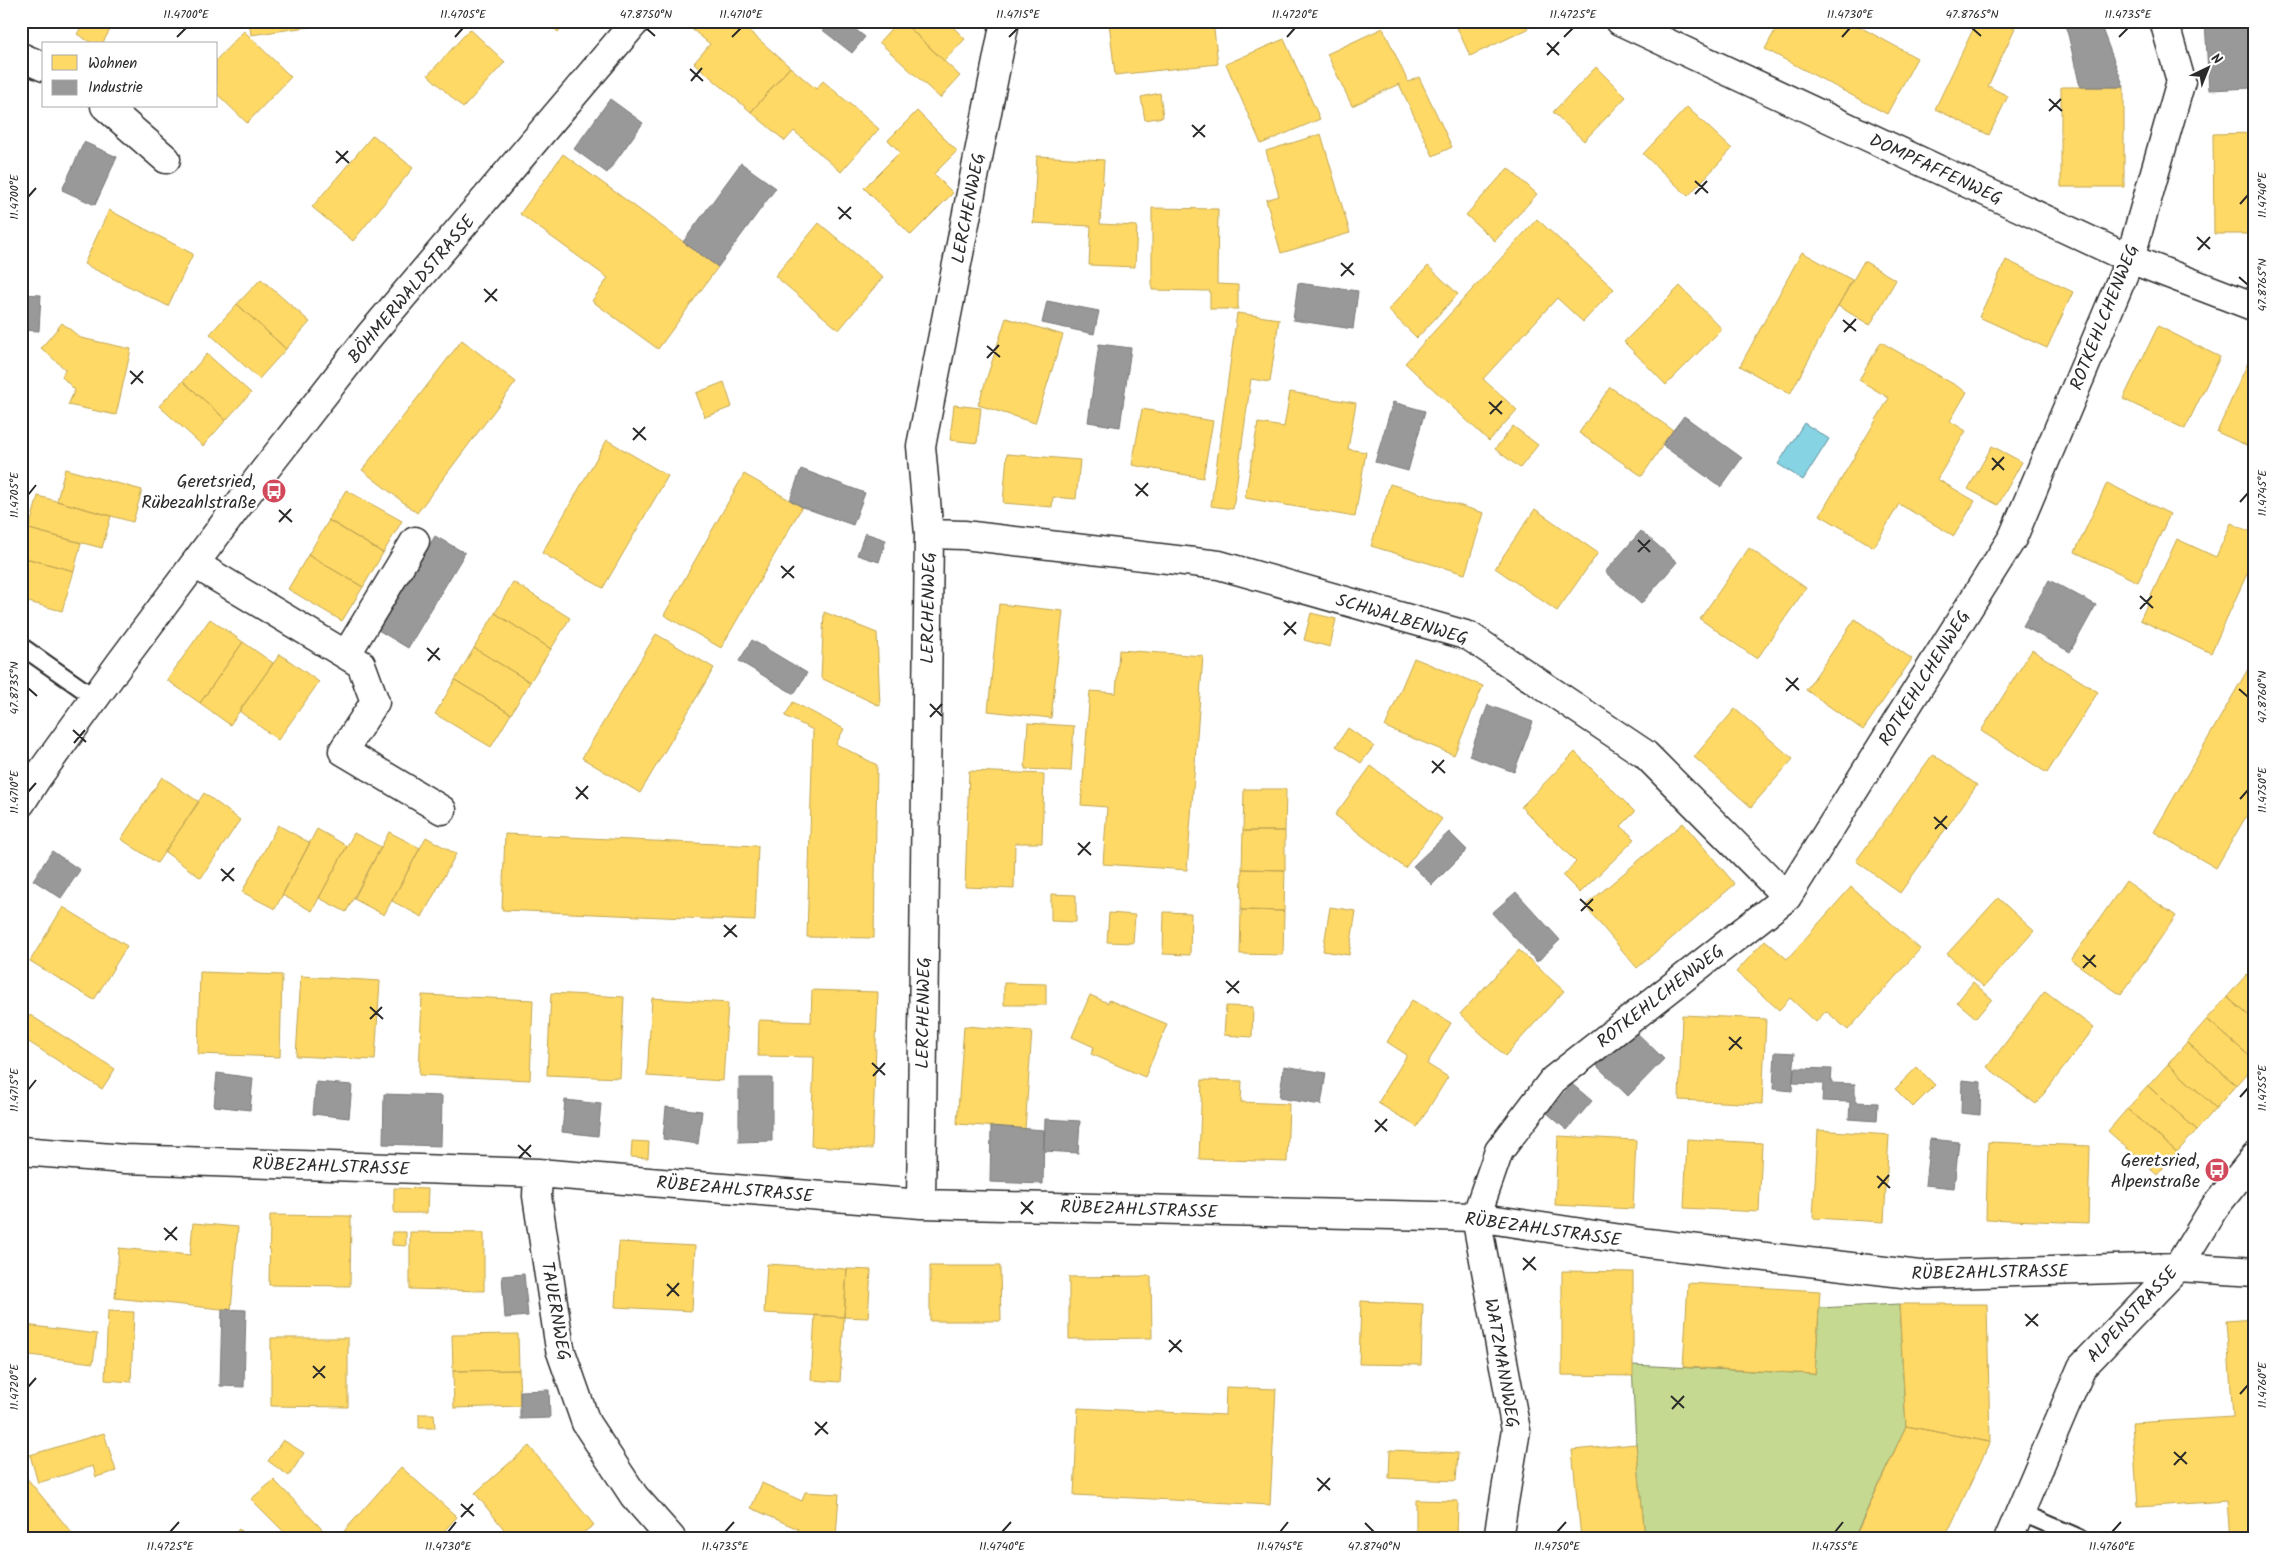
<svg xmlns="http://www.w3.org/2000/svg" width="2276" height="1559" font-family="Kalam,sans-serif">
<rect width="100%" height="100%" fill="#fff"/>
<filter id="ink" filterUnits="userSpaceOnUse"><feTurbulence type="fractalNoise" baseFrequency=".02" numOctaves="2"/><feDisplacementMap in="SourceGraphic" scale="10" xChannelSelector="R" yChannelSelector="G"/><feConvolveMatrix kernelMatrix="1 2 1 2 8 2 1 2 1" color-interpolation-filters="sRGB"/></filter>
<g filter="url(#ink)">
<!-- green -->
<path fill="#c5da90" stroke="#78825e" d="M1899 1304 1906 1426 1854 1538H1645L1636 1444 1632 1365 1815 1374 1819 1308Z"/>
<!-- water -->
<path fill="#85d3e3" stroke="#619099" d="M1804 423 1829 439 1803 480 1778 464Z"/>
<!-- homes -->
<path fill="#ffd966" stroke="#bfa554" d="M85 21H115L102 44H93L77 34Z
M249 21H320L321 25 251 35Z
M546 21H567L558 32Z
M682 21H738L790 67 751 112 694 63 710 44Z
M898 21H902L960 76 940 98 879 42Z
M902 21H947L965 39 944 61Z
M1213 21 1218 64 1115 75 1109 22Z
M1454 21H1524L1528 29 1470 56Z
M1697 21H1711L1704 28Z
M1780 21H1849L1917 58 1887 114 1765 49Z
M1977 21H2002L2015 28 1988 86 2008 96 1989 135 1935 109Z
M1383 28 1408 82 1419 77 1452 147 1433 156 1399 84 1352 106 1327 54Z
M470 29 505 62 463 108 428 75Z
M244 31 291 77 247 123 216 93V60Z
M1284 39 1320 119 1261 144 1226 64Z
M790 67 816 89 823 81 879 129 841 172 794 131 785 141 751 112Z
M1596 67 1626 97 1584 141 1553 112Z
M2061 87H2124V187H2061Z
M1160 93 1163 117 1145 120 1141 97Z
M1687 107 1732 149 1688 196 1643 154Z
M917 111 957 151 934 174 953 193 911 235 864 188 900 152 888 140Z
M2255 133V234H2214L2213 134Z
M1321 134 1350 233 1281 253 1266 200 1279 196 1266 151Z
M373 135 413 168 353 241 312 207Z
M563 154 718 267 658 349 592 301 608 278 520 214Z
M1037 156 1104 160 1100 224 1137 226 1135 267 1089 265 1091 226 1033 223Z
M1508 168 1537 194 1495 241 1466 215Z
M1152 208 1218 209 1217 284 1238 285V309H1210V291L1152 290Z
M109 210 193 254 168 306 84 264Z
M1537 219 1614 289 1583 322 1557 298 1483 379 1517 410 1489 441 1405 363Z
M819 223 883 277 839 330 775 276Z
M1802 252 1852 280 1790 394 1740 366Z
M2006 260 2073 292 2047 348 1979 317Z
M1864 261 1896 280 1870 325 1838 306Z
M1428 266 1458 294 1417 338 1388 310Z
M261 279 310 322 286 349 237 304Z
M1680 286 1722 329 1666 385 1624 342Z
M237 304 286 349 259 379 210 334Z
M1237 313 1279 319 1270 382 1251 379 1233 509 1211 506Z
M1006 318 1063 335 1035 423 978 405Z
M62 323 81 338 131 349 116 415 68 405 75 390 62 377 65 369 41 348Z
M2158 326 2220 357 2185 429 2123 399Z
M462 340 516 382 417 513 362 470Z
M1881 342 1967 392 1950 421 1966 431 1937 479 1975 501 1954 536 1899 504 1874 547 1820 515 1889 398 1859 380Z
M207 354 251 393 226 420 183 381Z
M2250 358 2255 360V449L2217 432Z
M183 381 226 420 203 446 159 406Z
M724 382 732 407 705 417 696 393Z
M1610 387 1673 430 1642 476 1579 433Z
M1290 392 1356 403 1348 449 1366 452 1355 517 1245 498 1258 423 1284 427Z
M954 405 981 408 977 443 950 440Z
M1142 409 1213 421 1203 478 1132 465Z
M1513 426 1538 445 1520 468 1495 449Z
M607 440 668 476 603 588 542 553Z
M1992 446 2022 462 1998 505 1968 489Z
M1007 454 1080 460 1076 499 1053 497 1052 507 1003 503Z
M65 469 142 490 133 522 57 501Z
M744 474 802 507 721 648 664 615Z
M2107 483 2170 514 2138 582 2075 552Z
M1390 484 1484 513 1465 574 1371 546Z
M346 490 402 521 383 553 328 520Z
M38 496 111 516 102 548 29 529Z
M1535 509 1598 553 1557 611 1495 568Z
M329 520 383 553 363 587 308 555Z
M2231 523 2255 534V556L2211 653 2140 620 2177 539 2216 557Z
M29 529 81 543 74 571 22 557Z
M1749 548 1806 588 1757 659 1700 619Z
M308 555 363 587 342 621 288 589Z
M21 557 74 571 62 611 21 600Z
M513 582 570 618 551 649 495 613Z
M999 604 1063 611 1051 718 988 711Z
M824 612 877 633 880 706 821 678Z
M495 613 551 649 530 682 474 648Z
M1311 613 1336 619 1330 647 1304 640Z
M210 619 243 642 200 703 167 680Z
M1855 619 1912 659 1863 730 1806 690Z
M656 634 714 668 640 793 582 758Z
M243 642 273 663 230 725 200 703Z
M474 648 530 682 511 714 455 680Z
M1119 650 1203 656 1187 870 1103 864 1107 807 1081 805 1090 691 1116 693Z
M2032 650 2098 692 2047 773 1981 731Z
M280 654 319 682 278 740 239 711Z
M2255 657V801L2216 868 2154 832Z
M1414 658 1483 686 1454 755 1385 727Z
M455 680 511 714 491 747 435 714Z
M793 702 844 729 836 744 877 765 874 938 807 937 813 730 785 716Z
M1735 709 1793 759 1751 807 1694 757Z
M1028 723 1074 726 1071 771 1025 769Z
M1348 728 1374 746 1361 763 1336 746Z
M1575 752 1635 812 1621 826 1635 839 1580 893 1563 876 1576 862 1521 807Z
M1933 754 1977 785 1900 893 1856 861Z
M1371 766 1442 819 1405 868 1335 815Z
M969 771 1044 774 1042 843H1015L1014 889 965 887Z
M162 777 199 802 157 863 121 839Z
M1244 789H1286L1285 831H1243Z
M204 793 240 820 201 878 165 852Z
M1683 823 1735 884 1637 968 1585 906Z
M278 825 310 843 275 909 242 892Z
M317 829 347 846 312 911 282 895Z
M1243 831H1285V870L1242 869Z
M389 832 420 848 384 915 354 899Z
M354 833 381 847 346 912 319 898Z
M505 834 758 846 755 921 502 910Z
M426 837 456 854 422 917 392 901Z
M1242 869 1285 870 1284 911 1241 910Z
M2126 881 2176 916 2121 995 2071 960Z
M1851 887 1920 949 1848 1030 1826 1011 1816 1022 1790 998 1779 1010 1736 972 1765 940 1787 959Z
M1051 894 1076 895V922L1051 921Z
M1998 898 2034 931 1984 987 1947 954Z
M63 907 127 946 94 1000 30 961Z
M1330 907 1356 911 1349 955 1323 951Z
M1241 910 1284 911 1283 955 1240 954Z
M1164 912 1191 913 1190 955 1163 954Z
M1109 913 1135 915 1133 943 1107 942Z
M1519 950 1564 991 1505 1056 1460 1014Z
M200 972 282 975 280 1057 198 1054Z
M2247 974 2255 982V1021L2227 997Z
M301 976 380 981 375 1060 296 1056Z
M1973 982 1992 999 1976 1018 1957 1002Z
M1004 983 1046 984V1005H1004Z
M812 990 878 992 872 1149 811 1146 814 1057 758 1056 759 1020 811 1022Z
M2045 991 2094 1028 2036 1104 1987 1067Z
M551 993 624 997 620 1078 547 1075Z
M422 995 533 1000 530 1080 419 1075Z
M1090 995 1108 1003 1109 1000 1167 1024 1145 1077 1091 1054 1094 1047 1072 1037Z
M2227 997 2255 1021V1061L2207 1019Z
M652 998 728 1003 723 1081 647 1076Z
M1412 1000 1451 1023 1427 1064 1448 1077 1417 1127 1378 1103 1407 1055 1387 1042Z
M1226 1006 1253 1007 1252 1037 1224 1035Z
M30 1015 115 1069 102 1089 21 1037V1030Z
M1682 1015 1766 1019 1762 1104 1679 1100Z
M2207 1019 2255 1061V1064L2236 1085 2187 1042Z
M964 1026 1032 1031 1025 1129 957 1124Z
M2187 1042 2236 1085 2216 1108 2168 1064Z
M2168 1064 2216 1108 2197 1130 2148 1086Z
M1917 1067 1935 1085 1913 1107 1895 1089Z
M1202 1080 1242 1081 1241 1102 1289 1104 1287 1162 1199 1159Z
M2148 1086 2197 1130 2177 1152 2127 1109Z
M2127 1109 2177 1152 2157 1175 2108 1131Z
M1818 1130 1889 1135 1884 1222 1813 1218Z
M1558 1136 1636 1140 1633 1209 1555 1205Z
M1687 1139 1762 1143 1759 1212 1684 1208Z
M632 1141 649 1142 648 1158 631 1157Z
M1988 1142 2090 1146 2088 1223 1986 1219Z
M394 1188 428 1189 427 1213H394Z
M270 1215 351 1216 350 1286 269 1285Z
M193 1223 238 1227 231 1310 115 1298 119 1248 190 1255Z
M392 1232H406V1246L392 1245Z
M410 1232 484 1233V1291L410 1289Z
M619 1242 695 1246 692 1311 615 1307Z
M767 1264 847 1269 844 1317 764 1313Z
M930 1266H1000L1001 1321H930Z
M847 1269 871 1270 868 1318 844 1317Z
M1562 1271 1633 1272V1376L1562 1375Z
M1151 1276 1152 1338 1069 1339V1277Z
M1688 1283 1820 1291 1815 1374 1683 1367Z
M1361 1301 1423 1304 1421 1365 1359 1364Z
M1899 1304H1987L1990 1442 1906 1426Z
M108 1311 134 1312 131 1382 105 1380Z
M815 1315 844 1317 840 1382 811 1380Z
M2255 1319V1538H2230L2227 1501 2138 1507 2132 1423 2233 1417 2226 1321Z
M25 1325 97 1334 93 1363 22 1354Z
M518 1334 519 1370 453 1371 452 1335Z
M271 1338H348V1407L271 1406Z
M519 1370 520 1406 454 1408 453 1371Z
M1226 1387 1276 1389 1270 1505 1074 1495 1078 1408 1225 1415Z
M419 1414H434L435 1428H419Z
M1906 1426 1990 1442 1945 1538H1861L1856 1535Z
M104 1433 116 1471 96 1477 93 1466 38 1483 30 1455Z
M283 1440 304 1453 289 1476 268 1461Z
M1636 1444 1645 1538H1581L1572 1450Z
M529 1446 594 1525 576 1538H511L475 1493Z
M1390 1450 1458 1453 1456 1481 1389 1478Z
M401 1467 457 1517 438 1538H338Z
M21 1471 76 1538H21Z
M274 1480 323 1530 316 1538H290L251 1499Z
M762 1483 802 1501 805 1492 839 1494 836 1538H798V1529L751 1508Z
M1416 1500 1458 1501 1457 1538H1416Z
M239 1529 247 1538H230Z"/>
<!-- industry -->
<path fill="#999" stroke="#787878" d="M825 21H845L865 37 852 53 820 28Z
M2065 21H2099L2124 87H2080Z
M2205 21H2248L2252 88 2209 90Z
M610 99 643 123 607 173 574 149Z
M84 142 117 157 95 205 62 190Z
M741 163 776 188 718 267 683 242Z
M1298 283 1358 291 1353 329 1293 320Z
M21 294 41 295 39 331 21 330Z
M1047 301 1099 311 1094 334 1042 323Z
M1099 344 1131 348 1120 427 1088 422Z
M1393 402 1425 411 1408 471 1375 462Z
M1684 416 1742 458 1721 487 1662 445Z
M801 469 865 493 853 525 802 507 790 500Z
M1641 531 1677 562 1641 604 1605 572Z
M865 533 886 540 879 562 857 555Z
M435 536 465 553 408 648 378 630Z
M2049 580 2096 605 2070 652 2023 626Z
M752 640 807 673 794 694 739 661Z
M1488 705 1533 722 1514 772 1469 756Z
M1449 832 1467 850 1432 885 1413 866Z
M52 851 80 870 61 898 33 880Z
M1516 892 1560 940 1537 962 1492 913Z
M1633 1029 1664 1059 1628 1096 1597 1066Z
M1775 1052 1795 1053 1792 1091 1773 1089Z
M1284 1066 1326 1073 1321 1105 1279 1098Z
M1794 1068 1832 1069 1831 1083 1855 1084V1102L1878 1103 1877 1121 1849 1119 1850 1102 1822 1101 1823 1084 1793 1083Z
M217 1073 253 1078 250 1110 214 1106Z
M739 1078H772V1141L739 1142Z
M1962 1080 1981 1082 1980 1115 1961 1113Z
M316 1082 352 1085 349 1118 313 1114Z
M1572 1084 1592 1101 1567 1130 1547 1113Z
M384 1094 442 1096 441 1146 383 1144Z
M565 1100 601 1104 598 1136 562 1132Z
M666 1107 702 1111 698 1144 663 1139Z
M1045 1119 1080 1121 1078 1153 1044 1151Z
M991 1126 1044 1130 1043 1184 990 1182Z
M1930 1139 1959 1142 1954 1188 1925 1185Z
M524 1274 528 1316 505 1318 502 1276Z
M222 1309 246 1310 244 1387 220 1386Z
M549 1390 550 1418 520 1419V1391Z"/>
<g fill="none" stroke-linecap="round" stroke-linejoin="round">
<defs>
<path id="service" d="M21 646 95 698
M2020 1512 2080 1538"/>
<path id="minor" d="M1620 21 2130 259 2255 307
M21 57 44 67
M105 106 166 159
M929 534 964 535 1219 565 1469 636 1645 754 1787 897
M195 564 361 664 375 702 343 751 442 810
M346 655 415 541
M21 1151 125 1159 538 1173 921 1204 1476 1217 1648 1243 1919 1275 2178 1267 2255 1272
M538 1173 537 1196 560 1349 586 1423 634 1496 671 1538
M921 1204 929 534 921 446 1005 21
M1498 1538 1516 1430 1476 1217 1499 1151 1553 1080 1787 897 2013 537 2130 259 2181 81 2164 21
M2009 1538 2082 1367 2178 1267 2214 1208 2255 1157"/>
<path id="tertiary" d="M21 803 37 778 121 662 261 475 370 335 636 21"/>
</defs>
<!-- service casing -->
<use href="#service" stroke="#2b2b2b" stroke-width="20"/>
<!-- minor casing -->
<use href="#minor" stroke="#2b2b2b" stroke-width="31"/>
<!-- tertiary casing -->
<use href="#tertiary" stroke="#2b2b2b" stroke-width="31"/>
<!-- service -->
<use href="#service" stroke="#fff" stroke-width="16"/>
<!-- minor -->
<use href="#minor" stroke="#fff" stroke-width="28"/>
<!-- tertiary -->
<use href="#tertiary" stroke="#fff" stroke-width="28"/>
</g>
</g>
<!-- ticks -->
<path fill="none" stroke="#2b2b2b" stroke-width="2" d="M646 28 655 36M1972 28 1981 36M177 37 186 28M455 37 463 28M732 37 741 28M1009 37 1018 28M1287 37 1295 28M1564 37 1573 28M1842 37 1850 28M2119 37 2128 28M1547 43 1559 55M1547 55 1559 42M690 69 703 81M691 81 702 68M2049 99 2062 111M2049 111 2061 99M1192 125 1205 137M1193 137 1205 125M336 151 349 163M336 163 348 151M1695 181 1708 193M1695 194 1707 181M28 197 36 188M2240 204 2248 195M838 207 851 219M839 219 851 207M2197 237 2210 249M2198 250 2210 237M1341 263 1354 275M1341 276 1353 263M2239 277 2248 285M484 289 497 301M485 302 497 289M1843 320 1856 331M1844 332 1856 319M987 346 1000 357M987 358 999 345M130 371 143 383M131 384 143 371M1489 402 1502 414M1490 414 1502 401M633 428 646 440M633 440 645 427M1992 458 2004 470M1992 470 2004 457M1135 484 1148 496M28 495 36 485M1136 496 1148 483M2240 502 2248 493M279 510 292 522M279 522 291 509M1638 540 1650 552M1638 552 1650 540M781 566 794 578M782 578 794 566M2140 596 2153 608M2140 609 2152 596M1284 622 1296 634M1284 635 1296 622M427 648 440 660M428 661 439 648M1786 678 1799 690M28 688 37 696M2239 689 2248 697M1786 691 1798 678M930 704 942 716M930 717 942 704M73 730 86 742M74 743 85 730M1432 761 1445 773M1432 773 1444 760M576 787 588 799M28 792 36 783M576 799 588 786M2240 799 2248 790M1934 817 1947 829M1935 829 1947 816M1078 843 1091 855M1078 855 1090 842M221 869 234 881M222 881 234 868M1580 899 1593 911M1581 911 1593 899M724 925 737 937M724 937 736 925M2083 955 2096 967M2083 968 2095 955M1226 981 1239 993M1227 993 1239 981M370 1007 383 1019M370 1019 382 1007M1729 1037 1742 1049M1729 1050 1741 1037M872 1063 885 1075M873 1076 885 1063M28 1090 36 1080M2240 1097 2248 1088M1375 1120 1387 1131M1375 1132 1387 1119M518 1145 531 1157M519 1158 531 1145M1877 1176 1890 1188M1878 1188 1889 1175M1021 1202 1033 1214M1021 1214 1033 1201M164 1228 177 1240M165 1240 177 1227M1523 1258 1536 1270M1523 1270 1535 1257M667 1284 679 1296M667 1296 679 1283M2025 1314 2038 1326M2026 1326 2038 1314M1169 1340 1182 1352M1169 1352 1181 1340M313 1366 325 1378M313 1378 325 1366M28 1387 36 1378M2240 1394 2248 1385M1671 1396 1684 1408M1672 1409 1684 1396M815 1422 828 1434M815 1435 827 1422M2174 1452 2187 1464M2174 1465 2186 1452M1317 1478 1330 1490M1318 1491 1330 1478M461 1504 474 1516M461 1517 473 1504M1365 1523 1374 1532M170 1532 179 1522M448 1532 456 1522M725 1532 734 1522M1002 1532 1011 1522M1280 1532 1288 1522M1557 1532 1566 1522M1835 1532 1843 1522M2112 1532 2121 1522"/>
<!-- icons -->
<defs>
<symbol id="bus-disc" viewBox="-11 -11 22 22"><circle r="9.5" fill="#d1495b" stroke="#fff"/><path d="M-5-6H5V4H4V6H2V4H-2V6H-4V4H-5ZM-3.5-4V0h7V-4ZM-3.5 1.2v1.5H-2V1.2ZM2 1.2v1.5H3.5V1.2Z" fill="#fff"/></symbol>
</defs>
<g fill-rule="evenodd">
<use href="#bus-disc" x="260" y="477" width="28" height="28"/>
<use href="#bus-disc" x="2203" y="1156" width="28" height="28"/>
</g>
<g text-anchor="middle" stroke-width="5" stroke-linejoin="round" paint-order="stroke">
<!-- street labels -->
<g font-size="18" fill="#2b2b2b" stroke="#fff">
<text transform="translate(1936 169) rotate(25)" y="6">DOMPFAFFENWEG</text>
<text transform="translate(968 208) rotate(-79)" y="6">LERCHENWEG</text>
<text transform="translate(411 289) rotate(-50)" y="6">BÖHMERWALDSTRASSE</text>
<text transform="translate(2104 317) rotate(-68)" y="6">ROTKEHLCHENWEG</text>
<text transform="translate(928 608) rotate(-89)" y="6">LERCHENWEG</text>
<text transform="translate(1402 619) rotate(17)" y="6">SCHWALBENWEG</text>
<text transform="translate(1924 678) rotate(-58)" y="6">ROTKEHLCHENWEG</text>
<text transform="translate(1660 996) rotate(-38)" y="6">ROTKEHLCHENWEG</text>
<text transform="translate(923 1013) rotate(-89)" y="6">LERCHENWEG</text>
<text transform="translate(331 1166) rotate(2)" y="6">RÜBEZAHLSTRASSE</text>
<text transform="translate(735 1189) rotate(5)" y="6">RÜBEZAHLSTRASSE</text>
<text transform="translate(1139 1209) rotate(2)" y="6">RÜBEZAHLSTRASSE</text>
<text transform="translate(1543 1229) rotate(8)" y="6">RÜBEZAHLSTRASSE</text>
<text transform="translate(1990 1272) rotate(-1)" y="6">RÜBEZAHLSTRASSE</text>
<text transform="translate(556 1311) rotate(80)" y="6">TAUERNWEG</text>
<text transform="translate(2132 1314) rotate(-47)" y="6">ALPENSTRASSE</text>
<text transform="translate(1502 1363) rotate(80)" y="6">WATZMANNWEG</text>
</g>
<!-- poi labels -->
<g font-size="18" fill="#2b2b2b" stroke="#fff" text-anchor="end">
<text x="256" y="487">Geretsried,<tspan x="256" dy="21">Rübezahlstraße</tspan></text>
<text x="2200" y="1166">Geretsried,<tspan x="2200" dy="21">Alpenstraße</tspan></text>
</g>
</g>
<!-- margin -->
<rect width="2276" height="1559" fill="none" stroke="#fff" stroke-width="55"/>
<!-- legend -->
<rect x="42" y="42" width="175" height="65" fill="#ffffff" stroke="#aaaaaa"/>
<rect x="52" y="55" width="25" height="15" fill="#ffd966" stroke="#aaaaaa"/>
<text x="88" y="68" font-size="15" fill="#2b2b2b">Wohnen</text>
<rect x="52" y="80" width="25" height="15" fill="#999999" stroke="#aaaaaa"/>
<text x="88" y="92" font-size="15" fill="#2b2b2b">Industrie</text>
<!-- north arrow -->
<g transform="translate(2208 68) rotate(43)" stroke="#ffffff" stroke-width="4" paint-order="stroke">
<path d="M0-4L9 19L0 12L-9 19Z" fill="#2b2b2b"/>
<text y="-8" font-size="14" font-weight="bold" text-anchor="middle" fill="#2b2b2b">N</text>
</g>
<rect x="28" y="28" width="2220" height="1504" fill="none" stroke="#2b2b2b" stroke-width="2"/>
<g font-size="12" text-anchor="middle" fill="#2b2b2b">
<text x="186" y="18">11.4700°E</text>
<text x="463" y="18">11.4705°E</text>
<text x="646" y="18">47.8750°N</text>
<text x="741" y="18">11.4710°E</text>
<text x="1018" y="18">11.4715°E</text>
<text x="1295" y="18">11.4720°E</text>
<text x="1573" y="18">11.4725°E</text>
<text x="1850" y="18">11.4730°E</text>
<text x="1972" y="18">47.8765°N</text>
<text x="2128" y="18">11.4735°E</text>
<text transform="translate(2262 195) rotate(-90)" y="4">11.4740°E</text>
<text transform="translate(14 197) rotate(-90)" y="4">11.4700°E</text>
<text transform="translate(2262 285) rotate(-90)" y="4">47.8765°N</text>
<text transform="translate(2262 493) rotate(-90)" y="4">11.4745°E</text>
<text transform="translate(14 495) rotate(-90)" y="4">11.4705°E</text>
<text transform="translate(14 688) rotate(-90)" y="4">47.8735°N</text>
<text transform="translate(2262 697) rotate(-90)" y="4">47.8760°N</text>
<text transform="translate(2262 790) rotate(-90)" y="4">11.4750°E</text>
<text transform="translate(14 792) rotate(-90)" y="4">11.4710°E</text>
<text transform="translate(2262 1088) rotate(-90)" y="4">11.4755°E</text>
<text transform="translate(14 1090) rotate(-90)" y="4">11.4715°E</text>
<text transform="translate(2262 1385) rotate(-90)" y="4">11.4760°E</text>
<text transform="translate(14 1387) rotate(-90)" y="4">11.4720°E</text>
<text x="170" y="1550">11.4725°E</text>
<text x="448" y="1550">11.4730°E</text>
<text x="725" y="1550">11.4735°E</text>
<text x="1002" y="1550">11.4740°E</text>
<text x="1280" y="1550">11.4745°E</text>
<text x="1374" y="1550">47.8740°N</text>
<text x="1557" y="1550">11.4750°E</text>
<text x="1835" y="1550">11.4755°E</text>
<text x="2112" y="1550">11.4760°E</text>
</g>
</svg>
